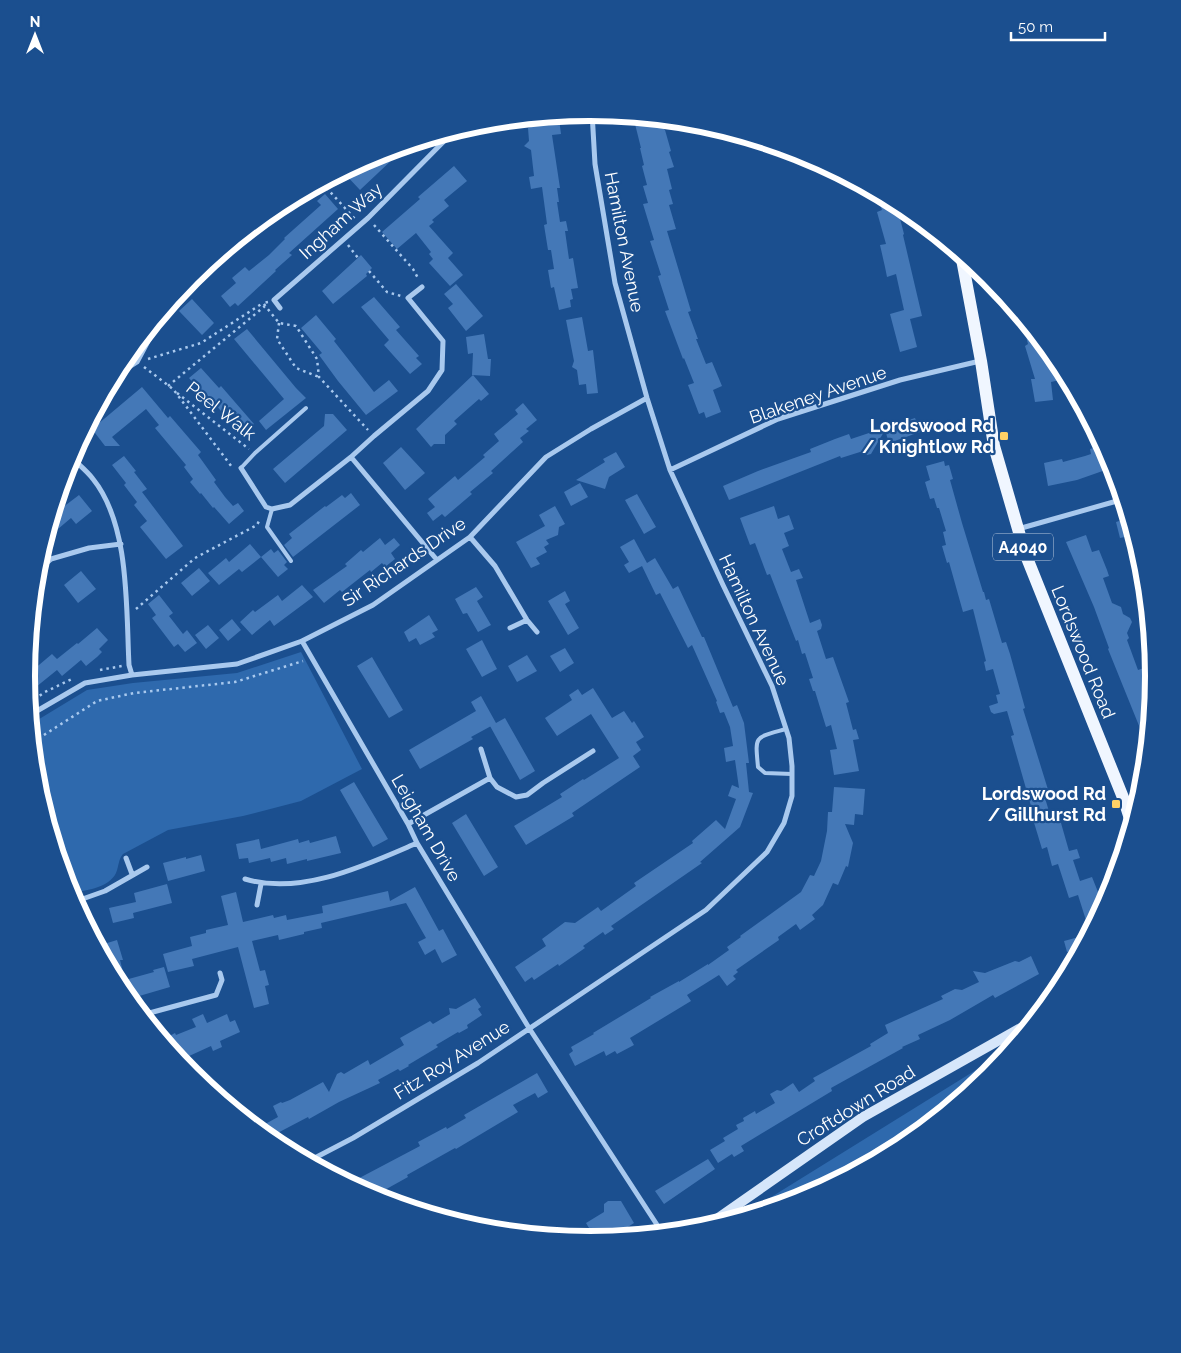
<svg xmlns="http://www.w3.org/2000/svg" width="1181" height="1353" font-family="Raleway,sans-serif">
<rect width="100%" height="100%" fill="#1b4f8f"/>
<!-- green -->
<path fill="#2e69ad" d="M301 652 362 769 301 801 243 816 168 830 123 854C118 860 119 866 116 873 109 888 84 891 69 893L37 786 31 724 87 690 133 683 237 673Z
M1013 1047 989 1076 904 1146 806 1198 734 1220Z"/>
<!-- building -->
<path fill="#4478b7" d="M551 116 552 120 559 119 561 134 552 135 560 188H557L559 202H557L560 222 566 221 568 231H565L569 259 573 258 578 288 571 289 573 299 570 300 571 307 559 310 554 287 551 288 548 270 554 269 551 250H548L544 225 547 224 542 187 531 189 529 177 534 176 531 150 524 146 529 141 528 128 534 126 533 118Z
M633 116 653 118 665 130 671 151 669 152 674 167 667 169 672 189 669 190 673 204 669 205 676 229 667 231 691 311 688 312 698 339H696L706 364 712 362 722 386 713 390 721 412 706 418 704 412 699 414 688 385 694 383 684 358 683 359 665 311 669 310 658 276 661 275 650 241 654 240 643 204 648 203 643 186 647 185 642 166 644 165 640 148H641Z
M390 151 395 157 360 190 344 173 349 169 375 155Z
M454 166 467 181 444 200 449 206 432 220 434 222 429 226 453 253 448 258 463 275 450 286 429 263 433 259 429 254 431 252 416 233 397 249 382 232 420 199 418 197Z
M876 193 896 203 904 234 903 235 922 316 910 319 917 347 900 352 890 314 904 310 896 274 887 277 885 267 880 245 886 244 877 212 882 210Z
M325 194 338 209 289 253 292 255 275 270 276 271 238 306 235 303 230 307 221 296 236 283 232 278 245 267 249 271 269 255 285 239 284 238 321 205 317 201Z
M361 255 372 268 366 274 367 276 333 304 322 291Z
M195 275 202 283 188 296 182 289Z
M456 284 483 316 466 331 448 308 453 304 444 294Z
M374 297 400 327 396 330 419 356 416 358 422 364 410 374 384 345 389 340 361 307Z
M192 299 214 323 202 335 179 311Z
M316 315 336 339 334 341 374 392 389 380 398 391 366 415 338 381 319 355 322 353 301 328Z
M1021 316 1056 359 1058 365 1056 366 1060 380 1051 382 1053 400 1035 402 1031 379H1035L1025 346 1028 344Z
M582 317 588 351 593 350 598 393 587 394 586 384 579 385 577 370 572 367 574 361 566 320Z
M247 329 296 388 306 398 266 430 259 421 284 399 234 339Z
M484 334 488 359H491L490 376 472 375 473 353 468 354 466 337Z
M201 368 219 388 221 386 254 424 242 435 207 395 205 397 189 378Z
M473 375 489 394 481 401 479 399 454 421 457 424 445 435V444H434L431 447 416 429Z
M142 387 168 418 170 416 201 452 198 455 216 480 214 482 225 497 233 506 238 503 244 511 229 524 214 507 213 508 201 493 200 494 190 482 193 479 184 467 186 465 155 428 159 425 146 409 112 437 120 446H105L92 429Z
M523 403 537 420 526 429 529 431 520 438 523 442 491 471 493 473 470 492 472 494 445 517 442 514 433 521 427 513 435 507 428 499 455 476 458 480 485 457 483 455 499 441 494 434 518 414 515 410Z
M325 414H333L347 430 285 483 273 469 324 426Z
M915 418 920 432 889 443 885 430 871 454 867 455 860 452 841 458 840 456 729 500 723 486 758 471 811 452 810 449 835 439 849 434 851 439 884 428 883 425 893 422 894 425Z
M1103 445 1114 467 1077 480 1048 486 1044 463 1062 459 1063 462 1085 456 1091 454 1090 449Z
M401 447 425 473 405 490 383 463Z
M616 452 625 467 609 477 605 489 576 480 605 462 603 459Z
M124 456 136 471 134 472 147 489 142 492 183 546 166 559 140 527 147 521 134 505 137 502 124 485 126 483 112 465Z
M944 461 945 466 949 465 953 479 950 480 962 523 983 592H984L986 600 989 599 1002 643 1006 642 1010 654 1025 708 1023 709 1050 796 1045 798 1051 818 1059 816 1069 851 1077 849 1080 858 1073 860 1080 881 1092 877 1104 907 1090 933 1078 895 1069 898 1058 864 1052 866 1047 847 1042 849 1029 806H1031L1011 736 1014 735 1007 711 994 714 991 712 989 706 998 703 996 695 1000 694 993 669 986 671 984 662 986 661 973 609 963 612 949 562 947 563 942 546 946 545 943 532 946 531 939 508H937L934 498 930 499 925 482 930 480 926 466Z
M580 483 588 497 571 506 564 492Z
M351 493 360 505 293 557 284 545 292 538 289 534 325 506 326 507 342 495 345 498Z
M637 494 656 527 644 534 625 500Z
M79 495 92 511 76 524 71 518 45 540 55 507 58 511Z
M555 506 565 524 559 527 558 535 546 540 549 544 544 547 547 552 536 558 540 564 531 568 516 542 545 526 539 515Z
M774 506 778 519 789 515 794 529 784 533 789 546 782 549 791 572 799 569 803 578 796 580 810 623 820 619 822 625 821 629 817 631 826 659 833 657 849 702 846 703 853 730 856 729 859 739 853 740 859 771 834 775 830 750 837 749 831 725 826 727 815 691H813L809 679 813 678 805 653 802 654 798 640 796 641 770 574 767 575 755 543 750 545 740 518Z
M1129 518 1134 535 1120 538 1116 522Z
M1086 535 1092 552 1099 550 1107 570 1109 576 1103 578 1112 603 1121 607 1123 614 1130 618 1132 622 1127 633 1129 638 1127 640 1138 670 1147 667 1154 686 1148 748 1108 649 1109 648 1094 607 1066 542Z
M380 538 385 545 394 538 400 545 391 553 395 559 385 567 382 563 371 572 370 570 342 592 340 590 324 603 313 590 347 566 345 564 361 550 363 552Z
M634 539 647 563 655 558 673 589 678 586 702 637H704L733 707 737 705 744 723 749 763H746L749 792 753 793 740 827 700 862 702 863 611 926 614 929 605 935 603 932 583 946 585 948 559 966 558 964 534 980 532 977 525 982 515 967 546 946 542 939 565 922 575 923 598 907 601 911 636 886 634 883 693 843 692 841 716 820 725 829 736 799 728 796 732 785 739 788 735 760 726 762 724 748 733 746 730 727 724 712 720 713 716 702 717 701 692 645 688 648 660 593 656 595 642 566 629 573 624 565 629 562 620 547Z
M250 544 261 557 242 572 239 569 219 585 208 573 226 558 229 562Z
M271 549 274 553 278 550 287 562 284 565 288 569 278 577 261 557Z
M199 568 210 581 192 596 181 583Z
M81 571 96 589 78 603 64 585Z
M302 585 313 597 274 626 270 620 252 635 240 622 253 610 255 612 278 595 282 601Z
M476 587 483 597 477 601 491 625 478 632 467 613 463 614 455 599Z
M565 591 570 601 565 604 579 628 568 635 548 601Z
M159 595 173 613 169 616 183 634 187 630 197 643 185 652 178 644 174 647 152 618 156 615 148 604Z
M429 615 438 630 432 633 435 637 420 645 416 638 409 642 404 632Z
M232 619 241 630 228 641 219 630Z
M208 625 219 638 206 649 195 635Z
M97 628 108 640 99 649 102 652 97 657 86 666 81 660 62 676 57 670 36 687 34 684 27 689 28 663 33 670 52 654 57 659 77 643 78 644Z
M482 640 497 669 482 677 466 649Z
M565 648 574 663 560 672 550 656Z
M527 655 537 671 517 682 508 666Z
M372 657 403 710 389 718 357 666Z
M593 688 612 718 624 711 632 723 634 721 644 737 636 742 641 750 633 756 640 767 572 813 574 816 526 845 514 826 562 797 560 794 583 779 584 780 619 758 591 714 557 736 545 718 572 700 569 695 578 689 582 695Z
M481 696 496 723 505 718 535 771 520 780 490 726 493 725 471 737 473 739 420 769 409 750 476 711 471 702Z
M354 782 388 839 373 847 340 790Z
M834 787 865 789 863 815 855 814 854 825 845 824 853 843 848 867 846 866 838 885 833 883 823 905 812 915 815 919 800 930 796 924 778 937 779 940 736 970 738 972 733 976 736 979 727 986 719 975 687 995 691 1001 630 1038 634 1045 617 1054 615 1051 606 1056 604 1051 575 1066 569 1054 573 1051 571 1047 594 1034 593 1033 651 998 650 997 679 981V982L708 964V965L729 950 727 947 741 937 740 936 801 892 810 875 814 876 821 861 827 831 828 812H832Z
M466 814 498 867 484 876 452 823Z
M336 836 341 853 307 861V859L287 864 286 858 271 862 270 858 249 863 248 858 239 859 236 844 259 839 261 849 298 839 299 843 309 840 310 843Z
M201 855 205 871 168 881 163 863 186 857V859Z
M167 884 172 903 133 913 134 918 113 923 109 908 136 902 134 893Z
M415 887 439 931 443 929 457 955 442 963 435 949 425 955 418 942 426 938 406 903 321 923 322 928 304 932V934L279 940 278 935 252 941 260 971 265 970 269 985 265 986 269 1004 254 1008 238 947 192 959 194 966 168 972 163 954 192 946 190 937 206 933V930L228 925 221 896 236 892 243 922 273 915 274 918 286 915 287 920 323 913 322 906 388 891 390 901Z
M1090 934 1082 948 1067 952 1064 941Z
M117 940 123 960H120L125 980 154 972 153 970 164 967 170 987 129 999 121 990 113 974 104 944Z
M1031 956 1039 974 995 998 993 995 950 1020 918 1035 920 1039 902 1047 903 1048 831 1088 832 1091 741 1146 744 1151 734 1157 732 1154 718 1163 710 1150 725 1141 723 1138 738 1129 736 1125 744 1121 743 1118 755 1111 756 1114 775 1103 770 1094 777 1090 781 1091 793 1083 799 1092 815 1081 813 1078 871 1046 870 1044 888 1033 885 1025 943 999 941 996 955 989 962 990 979 982 973 971 985 973 1015 961 1019 962Z
M475 998 481 1007 478 1009 482 1015 467 1025 468 1028 459 1033 458 1032 436 1045 438 1047 408 1065 409 1066 400 1071 398 1069 378 1080 380 1083 339 1102 309 1119 308 1117 268 1138 256 1129 278 1117 273 1106 281 1102 282 1103 290 1100 323 1082 329 1092 337 1074 341 1072 344 1074 368 1060 370 1065 404 1045 400 1038 430 1021 433 1024 450 1014 449 1008 456 1009Z
M203 1014 207 1023 227 1014 230 1022 235 1020 240 1032 220 1041 222 1047 213 1051 211 1046 187 1057 185 1051 176 1056 162 1040 175 1033 176 1035 196 1027 192 1019Z
M537 1073 548 1092 538 1098 535 1093 513 1105 518 1112 456 1149 455 1148 407 1175 408 1177 372 1197 348 1184 420 1146 418 1142 446 1127 447 1129 466 1118 464 1115Z
M708 1159 715 1169 664 1204 655 1191Z
M608 1201H621L634 1223 609 1239 590 1241 574 1239 585 1233 584 1231 589 1228 586 1223 604 1212V1204Z"/>
<g fill="none" stroke-linecap="round" stroke-linejoin="round">
<!-- path -->
<path stroke="#a9c9ee" stroke-width="2.5" stroke-dasharray="2.5 4" stroke-linecap="butt" d="M322 183 355 219
M374 225 413 269 419 280
M348 245 358 258
M369 271 387 292 401 296
M268 302 263 303 279 323 296 326 317 359 319 377 368 430
M279 323 277 339 296 368 319 377
M148 359 201 343 263 303
M144 367 173 389 232 467
M168 386 265 306
M177 393 249 449
M136 609 195 558 257 525 260 519
M100 670 122 666
M29 703 45 692 74 678
M33 742 97 701 134 693 235 682 303 661"/>
<!-- lane -->
<path stroke="#a9c9ee" stroke-width="4" d="M241 468 255 453 306 408
M272 509 267 527 291 561
M786 729C754 738 755 735 758 767L765 773 792 774"/>
<!-- street -->
<path stroke="#a9c9ee" stroke-width="5" d="M280 308 274 300 368 218 454 131
M115 376 137 362 154 330V323
M71 457C78 464 87 471 93 479 130 525 126 608 129 665L132 675
M351 457 437 560
M241 468 266 507 272 509 290 505 351 457 374 436 428 391 442 370 443 341 408 298 422 287
M670 470 778 419 900 380 980 361
M1018 529 1124 499
M470 537 495 566 527 620 537 632
M37 571 51 559 89 548 121 544
M35 590 40 599
M510 628 527 620
M302 641 408 824 417 843 529 1028 663 1234
M30 715 85 683 132 675 237 664 302 641 373 605 470 537 546 457 591 429 647 398
M481 749 490 778 497 787 516 797 527 795 543 783 593 751
M408 824 490 778
M126 858 132 874
M245 879C301 896 366 865 417 843
M74 902 105 891 147 867
M257 905 261 884
M142 1015 216 995 222 980 220 973
M307 1162 353 1138 478 1063 706 910 767 852 784 823 792 796V766L789 738 772 686 723 585 670 470 647 398 615 283 595 164 592 112"/>
<!-- secondary -->
<path stroke="#d6e6fa" stroke-width="10" d="M701 1230 863 1117 1035 1020"/>
<!-- primary -->
<path stroke="#f0f6ff" stroke-width="12" d="M961 254 981 361 994 446 1025 553 1124 800 1132 825"/>
</g>
<!-- markers -->
<g fill="#ffd166" stroke="#1b4f8f" stroke-width="2">
<rect x="999" y="431" width="10" height="10" rx="2.5"/>
<rect x="1111" y="799" width="10" height="10" rx="2.5"/>
</g>
<g text-anchor="middle" stroke-width="4.5" stroke-linejoin="round" paint-order="stroke">
<!-- shield labels -->
<rect fill="#1b4f8f" stroke="#bbcadd" stroke-width="1" x="993" y="533.5" width="60" height="27" rx="4"/>
<g font-size="16" font-weight="bold" fill="#fff">
<text x="1023" y="553">A4040</text>
</g>
<!-- street labels -->
<g font-size="18" fill="#fff" stroke="#1b4f8f">
<text transform="translate(341 221) rotate(-42)" y="6">Ingham Way</text>
<text transform="translate(624 242) rotate(79)" y="6">Hamilton Avenue</text>
<text transform="translate(818 395) rotate(-19)" y="6">Blakeney Avenue</text>
<text transform="translate(221 411) rotate(38)" y="6">Peel Walk</text>
<text transform="translate(404 562) rotate(-34)" y="6">Sir Richards Drive</text>
<text transform="translate(754 620) rotate(65)" y="6">Hamilton Avenue</text>
<text transform="translate(1083 652) rotate(68)" y="6">Lordswood Road</text>
<text transform="translate(426 828) rotate(60)" y="6">Leigham Drive</text>
<text transform="translate(452 1060) rotate(-32)" y="6">Fitz Roy Avenue</text>
<text transform="translate(856 1106) rotate(-32)" y="6">Croftdown Road</text>
</g>
<!-- poi labels -->
<g font-size="18" font-weight="bold" fill="#fff" stroke="#1b4f8f" text-anchor="end">
<text x="994" y="432">Lordswood Rd<tspan x="994" dy="21">/ Knightlow Rd</tspan></text>
<text x="1106" y="800">Lordswood Rd<tspan x="1106" dy="21">/ Gillhurst Rd</tspan></text>
</g>
</g>
<!-- crop -->
<path d="M0 0H1181V1353H0ZM35 676a555 555 0 1 1 1110 0a555 555 0 1 1-1110 0Z" fill="#1b4f8f" fill-rule="evenodd"/>
<path fill="none" stroke="#fff" stroke-width="6" d="M35 676a555 555 0 1 1 1110 0a555 555 0 1 1-1110 0Z"/>
<!-- north arrow -->
<g transform="translate(35 35)" stroke="#1b4f8f" stroke-width="4" paint-order="stroke">
<path d="M0-4L9 19L0 12L-9 19Z" fill="#ffffff"/>
<text y="-8" font-size="14" font-weight="bold" text-anchor="middle" fill="#ffffff">N</text>
</g>
<!-- scale -->
<path d="M1011 32v8h94v-8" fill="none" stroke="#ffffff" stroke-width="2.5"/>
<text x="1018" y="32" font-size="15" fill="#ffffff" stroke="#1b4f8f" stroke-width="4" paint-order="stroke">50 m</text>
</svg>
